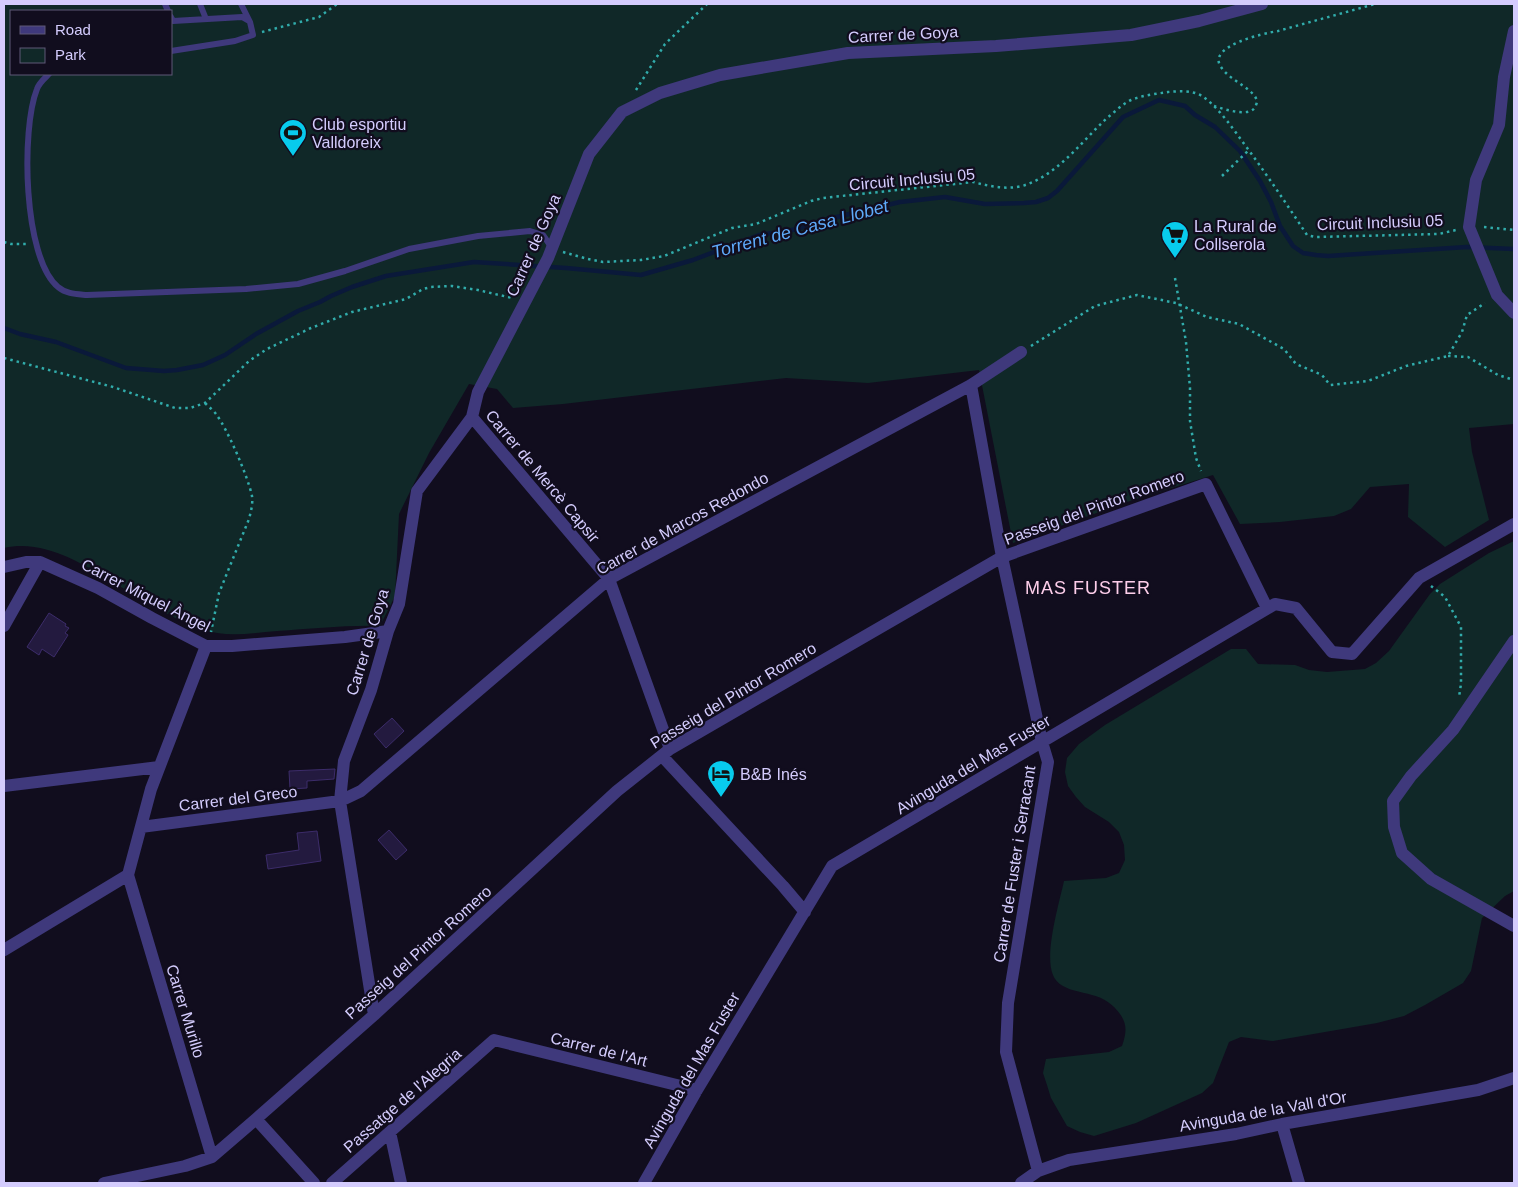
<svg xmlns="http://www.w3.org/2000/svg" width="1518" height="1187" font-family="Helvetica,sans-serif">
<rect width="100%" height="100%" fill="#110d1e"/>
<!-- green -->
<path fill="#102828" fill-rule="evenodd" d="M4 4H1514V424L1469 428 1472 452 1489 520 1445 547 1408 517 1409 484 1370 487 1351 509 1334 516 1280 522 1240 524 1213 475 1130 501 1013 543 979 370 868 383 786 378 563 404 513 408 497 389 469 384 429 453 399 514 395 596 380 626C345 625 311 629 277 631 251 633 226 638 201 629 170 618 142 599 114 583 81 563 44 539 4 548ZM11 11H171V74H11Z
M1514 541V891L1505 896 1482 918 1471 971 1463 983 1425 1005 1404 1016 1377 1023 1273 1041 1241 1037 1229 1042 1213 1083 1202 1093 1136 1123 1094 1136 1080 1132 1067 1126 1051 1098 1047 1085 1043 1073 1046 1059 1109 1052 1122 1046C1126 1034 1128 1025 1120 1014 1113 1004 1104 998 1092 995 1079 991 1059 990 1053 975 1044 954 1059 904 1064 881L1106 878 1119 873 1125 860 1124 845 1119 832 1109 822 1085 807 1076 797 1068 786 1065 772 1067 758 1079 744 1105 725 1231 649H1246L1258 664 1295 665 1309 670 1327 672 1365 669 1376 663 1389 651 1430 594 1440 584 1489 553Z"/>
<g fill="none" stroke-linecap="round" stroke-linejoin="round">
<!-- stream -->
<path stroke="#0a193a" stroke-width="4.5" d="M4 328 20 334 56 342 126 368 164 371 177 370 203 365 225 355 256 334 298 311 320 302 331 296 352 287 386 276 474 262 566 268 641 275 693 260 759 235 798 229 820 221 900 202 945 197 985 204 1024 203 1036 202 1048 198 1057 191 1123 117 1159 100 1185 106 1195 115 1215 127 1240 151 1260 181 1271 202 1280 226 1293 246 1303 253 1316 255 1328 256 1467 247 1514 249"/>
</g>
<!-- building -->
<path fill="#231a3f" stroke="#3c2c6a" d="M49 613 66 624 65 626 69 628 65 633 68 635 54 657 42 649 39 655 27 647Z
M392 718 404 731 386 748 374 734Z
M335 769 334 779 307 781V788L290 789 289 771Z
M389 830 407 850 396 860 378 840Z
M317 831 321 861 268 869 266 855 299 850 297 833Z"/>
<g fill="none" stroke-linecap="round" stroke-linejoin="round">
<!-- path -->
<path stroke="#31acab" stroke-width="2.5" stroke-dasharray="2.5 4" stroke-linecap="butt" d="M262 32 319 17 337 4
M636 90 665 44 707 4
M1214 106C1224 109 1252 119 1256 105 1258 101 1256 98 1254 95 1244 84 1229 79 1221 67 1206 46 1265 33 1278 31L1375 4
M1222 176 1249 150
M1484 227 1514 230
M4 242 11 244H27
M563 252 588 259 603 262 641 260 664 256 732 228 756 224 811 201 823 198 973 182C989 186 1005 190 1022 186 1057 176 1081 142 1107 118 1115 112 1122 104 1131 100 1143 95 1156 94 1168 92 1179 91 1192 90 1202 96 1218 107 1231 126 1242 141 1265 172 1286 203 1307 235L1315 237 1439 234 1456 230
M1175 278 1186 342 1190 388V421L1196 458 1201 471
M1031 346 1095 306 1137 295 1176 303 1207 317 1239 324 1284 349 1296 364 1322 375 1330 385 1368 381 1406 366 1448 356 1462 332 1467 315 1485 303
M1448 356 1468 357 1498 375 1514 380
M4 358 113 387 175 408H190L205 403 249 361 267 349 311 328 352 312 406 299 423 289 431 287 452 286 478 290 512 298
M205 403C209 407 213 410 216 414 228 430 248 477 252 496 253 504 251 511 249 519L219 593 211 632
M1431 586 1445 597 1461 627V684L1459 697"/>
<!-- service -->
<path stroke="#3f397c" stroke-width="6" d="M165 4 168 11
M200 4 206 19
M171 17 173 21 242 17 249 21
M171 51 235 41 253 35 250 22 241 4
M49 74C45 78 39 83 37 89 21 129 23 258 58 287 66 294 77 294 87 295L246 289 298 284 345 271 409 249 478 236 530 231 543 235 552 248"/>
<!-- minor -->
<path stroke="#3f397c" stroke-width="12" d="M1514 31 1504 77 1499 125 1476 180 1469 227 1497 295 1514 313
M971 385 1002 557 1042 742 1048 762 1008 1003 1006 1052 1038 1171
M472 417 609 579 670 749
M4 567 26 562H40L98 588 152 618 206 646H232L345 637 388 631
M4 626 40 562
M1514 641 1453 730 1411 776 1393 801 1394 827 1402 853 1431 879 1514 926
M662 756 783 886 805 912
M4 786 159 767
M141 827 340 801 361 791 609 579 971 385 1021 352
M128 875 212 1157
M128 875 151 789 206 646
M4 950 128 875
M374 1015 340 801 344 761 371 690 388 631 399 604 417 491 472 417 478 392 548 258 589 154 622 112 660 93 720 75 848 53 996 46 1131 35 1199 21 1262 4
M256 1119 314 1183
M1282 1124 1299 1183
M390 1132 401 1183
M104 1183 185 1166 212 1157 256 1119 374 1015 617 791 670 749 1002 557 1206 484 1267 608
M332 1183 494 1040 697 1090
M644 1183 697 1090 832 866 1275 604 1296 608 1332 652 1352 654 1419 578 1514 524
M1021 1183 1038 1171 1069 1160 1236 1134 1282 1124 1478 1090 1514 1078"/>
</g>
<!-- icons -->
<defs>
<symbol id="stadium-pin" viewBox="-11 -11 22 30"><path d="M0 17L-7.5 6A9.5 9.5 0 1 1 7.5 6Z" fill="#08cbed" stroke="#110d1e"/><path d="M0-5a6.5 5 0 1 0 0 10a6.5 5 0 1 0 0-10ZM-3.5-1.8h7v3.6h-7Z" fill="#111"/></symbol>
<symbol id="supermarket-pin" viewBox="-11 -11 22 30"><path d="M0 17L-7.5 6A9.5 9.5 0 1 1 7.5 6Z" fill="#08cbed" stroke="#110d1e"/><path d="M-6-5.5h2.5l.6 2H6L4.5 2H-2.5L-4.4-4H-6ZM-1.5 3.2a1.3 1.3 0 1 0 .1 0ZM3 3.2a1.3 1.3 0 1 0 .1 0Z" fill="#111"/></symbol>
<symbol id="hotel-pin" viewBox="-11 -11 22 30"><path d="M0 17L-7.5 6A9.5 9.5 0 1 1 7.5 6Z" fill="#08cbed" stroke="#110d1e"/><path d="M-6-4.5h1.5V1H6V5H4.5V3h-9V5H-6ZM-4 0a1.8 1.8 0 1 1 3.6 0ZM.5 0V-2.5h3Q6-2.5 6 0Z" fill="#111"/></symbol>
</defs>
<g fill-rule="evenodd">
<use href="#stadium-pin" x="277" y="117" width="32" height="43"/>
<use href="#supermarket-pin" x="1159" y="219" width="32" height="43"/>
<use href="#hotel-pin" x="705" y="758" width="32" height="43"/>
</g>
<g text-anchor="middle" stroke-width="4.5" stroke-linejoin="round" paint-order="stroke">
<!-- street labels -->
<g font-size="16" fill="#d4ccfd" stroke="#110d1e">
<text transform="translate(903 34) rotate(-3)" y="6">Carrer de Goya</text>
<text transform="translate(912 179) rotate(-5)" y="6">Circuit Inclusiu 05</text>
<text transform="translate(1380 222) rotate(-2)" y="6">Circuit Inclusiu 05</text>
<text transform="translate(533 245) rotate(-66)" y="6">Carrer de Goya</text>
<text transform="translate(543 476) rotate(50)" y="6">Carrer de Mercè Capsir</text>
<text transform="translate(1094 507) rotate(-20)" y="6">Passeig del Pintor Romero</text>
<text transform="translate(682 523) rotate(-29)" y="6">Carrer de Marcos Redondo</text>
<text transform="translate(146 595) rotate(27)" y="6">Carrer Miquel Àngel</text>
<text transform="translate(367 642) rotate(-73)" y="6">Carrer de Goya</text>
<text transform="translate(733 695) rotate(-31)" y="6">Passeig del Pintor Romero</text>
<text transform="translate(973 764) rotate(-31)" y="6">Avinguda del Mas Fuster</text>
<text transform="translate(238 798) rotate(-7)" y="6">Carrer del Greco</text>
<text transform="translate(1014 864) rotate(-81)" y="6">Carrer de Fuster i Serracant</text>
<text transform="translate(418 952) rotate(-42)" y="6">Passeig del Pintor Romero</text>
<text transform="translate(186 1011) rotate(73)" y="6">Carrer Murillo</text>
<text transform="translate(599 1049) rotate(14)" y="6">Carrer de l'Art</text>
<text transform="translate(691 1070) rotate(-60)" y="6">Avinguda del Mas Fuster</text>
<text transform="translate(402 1100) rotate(-41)" y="6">Passatge de l'Alegria</text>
<text transform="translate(1263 1111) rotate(-10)" y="6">Avinguda de la Vall d'Or</text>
</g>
<!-- poi labels -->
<g font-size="16" fill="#d4ccfd" stroke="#110d1e" text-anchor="start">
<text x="312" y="130">Club esportiu<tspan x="312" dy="18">Valldoreix</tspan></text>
<text x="1194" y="232">La Rural de<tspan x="1194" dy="18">Collserola</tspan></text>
<text x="740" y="780">B&amp;B Inés</text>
</g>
<!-- water labels -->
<g font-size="18" font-style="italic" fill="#5eaafa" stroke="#110d1e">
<text transform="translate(800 229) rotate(-15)" y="6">Torrent de Casa Llobet</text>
</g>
<!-- neighbourhood labels -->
<g font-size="18" letter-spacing="1" fill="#fdceea" stroke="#110d1e">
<text x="1088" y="594">MAS FUSTER</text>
</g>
</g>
<!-- border -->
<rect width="1518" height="1187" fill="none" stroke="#d4ccfd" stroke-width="10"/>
<!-- legend -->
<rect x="10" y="10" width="162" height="65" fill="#110d1e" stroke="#5f5977"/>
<rect x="20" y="26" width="25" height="8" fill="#3f397c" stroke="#5f5977"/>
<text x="55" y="35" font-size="15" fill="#d4ccfd">Road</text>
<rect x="20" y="48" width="25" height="15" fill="#102828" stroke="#5f5977"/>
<text x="55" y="60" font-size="15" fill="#d4ccfd">Park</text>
</svg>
